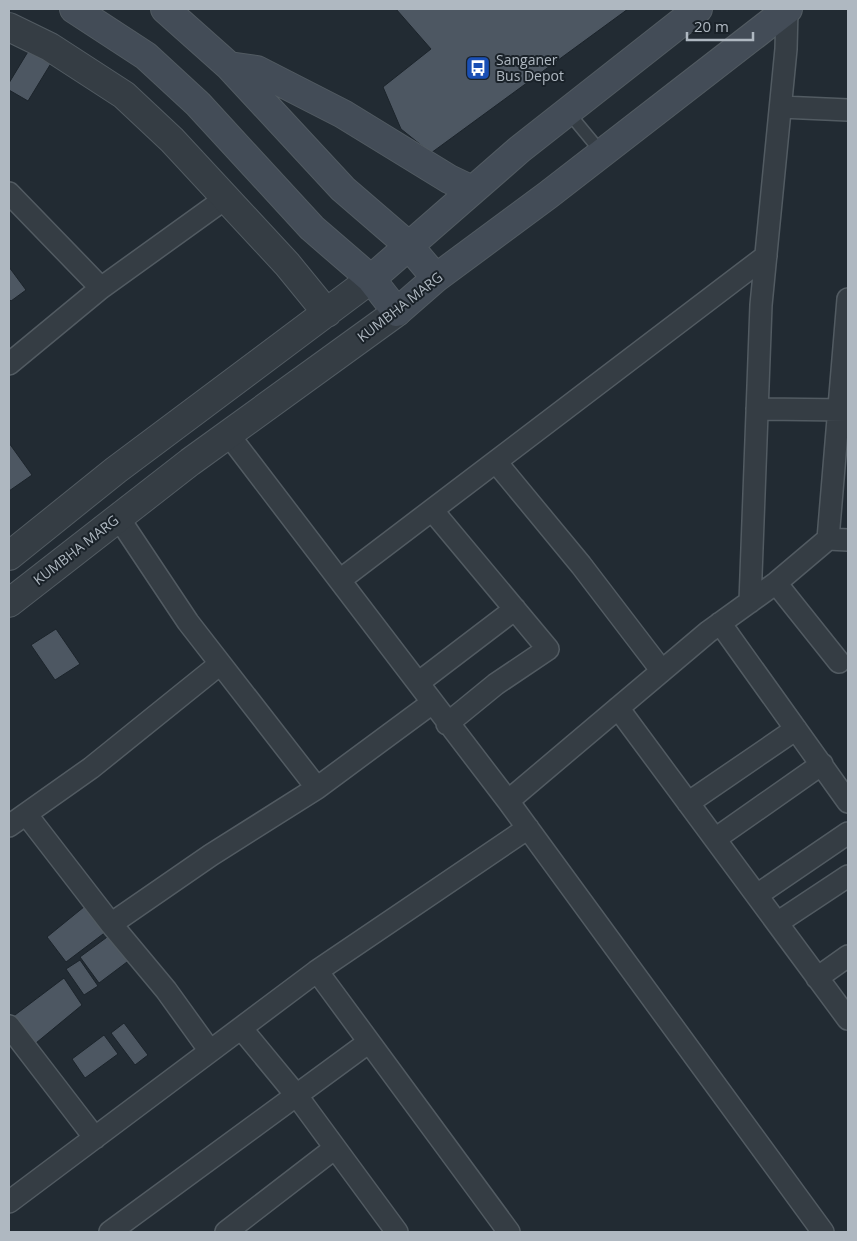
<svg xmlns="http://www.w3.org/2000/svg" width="857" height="1241" font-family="'Open Sans',sans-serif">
<rect width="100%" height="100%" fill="#222b33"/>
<!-- building -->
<path fill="#4d5762" stroke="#1c242b" d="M396 9H628L431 153 401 129 383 87 431 49Z
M32 45 53 60 28 101 9 90V83Z
M9 267 26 290 11 301 9 299Z
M9 443 32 475 9 491Z
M56 629 80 664 55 680 31 645Z
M90 902 111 928 66 962 47 937Z
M114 932 135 956 99 983 80 957Z
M80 960 98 986 84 995 66 969Z
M64 978 82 1005 36 1043 11 1018Z
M124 1023 148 1055 135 1065 111 1033Z
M104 1035 118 1054 85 1078 72 1059Z"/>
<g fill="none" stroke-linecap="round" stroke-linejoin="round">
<defs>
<path id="service" d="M568 112 602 153"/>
<path id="minor" d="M781 107 848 110
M9 193 101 288
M9 364 101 288 226 198
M757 409 848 410
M228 434 508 801 823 1232
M496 462 581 565 662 671
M432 510 548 649 496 684 447 724
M118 517 188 622 317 788 211 855 111 924 166 990 210 1051
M828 539 848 299
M340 580 766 256
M776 583 839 662
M750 602 761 305 786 49 787 10
M720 623 848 802
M418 683 515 609
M618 708 848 1019
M317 788 432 703
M508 801 708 632 776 583 828 539 848 540
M688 803 796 729
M26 814 111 924
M9 826 91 768 220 664
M715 839 822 764
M757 895 848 833
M777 923 848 876
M317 971 509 1232
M817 978 848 956
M9 1026 95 1138
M241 1028 297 1096 397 1232
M9 1202 317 971 528 828
M110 1232 369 1042
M226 1232 335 1148"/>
<path id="tertiary" d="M9 27 50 47 124 95 172 140 287 264 327 313
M9 556 116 470 371 279
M9 603 190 462 397 312"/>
<path id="secondary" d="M74 9 146 56 198 104 312 228 371 279 397 312 436 278 548 195 788 9
M165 9 229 66 343 189 408 245 436 278
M229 66 257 70 343 114 449 179 472 190
M371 279 520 149 698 9"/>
</defs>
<!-- service casing -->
<use href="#service" stroke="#525b62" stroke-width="14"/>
<!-- minor casing -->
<use href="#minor" stroke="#525b62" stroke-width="24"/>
<!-- tertiary casing -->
<use href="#tertiary" stroke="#525b62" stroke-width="30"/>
<!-- secondary casing -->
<use href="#secondary" stroke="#525b62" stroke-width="30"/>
<!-- service -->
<use href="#service" stroke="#353d44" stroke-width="11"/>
<!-- minor -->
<use href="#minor" stroke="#353d44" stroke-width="21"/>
<!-- tertiary -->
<use href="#tertiary" stroke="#353d44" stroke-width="28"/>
<!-- secondary -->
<use href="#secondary" stroke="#434c57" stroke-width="28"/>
</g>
<!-- icons -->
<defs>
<symbol id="bus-square" viewBox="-11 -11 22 22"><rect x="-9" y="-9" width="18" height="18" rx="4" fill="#1a4fb4" stroke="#1a2229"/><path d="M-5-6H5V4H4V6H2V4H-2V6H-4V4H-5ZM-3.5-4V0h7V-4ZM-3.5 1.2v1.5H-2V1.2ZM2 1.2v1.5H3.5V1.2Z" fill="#fff"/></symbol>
</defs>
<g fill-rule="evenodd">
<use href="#bus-square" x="464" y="54" width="28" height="28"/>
</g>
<g text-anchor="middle" stroke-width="4" stroke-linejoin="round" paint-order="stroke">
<!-- poi labels -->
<g font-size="14" fill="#afb8c1" stroke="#1a2229" text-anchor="start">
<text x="496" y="65">Sanganer<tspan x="496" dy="16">Bus Depot</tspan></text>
</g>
<!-- street labels -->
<g font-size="14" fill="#afb8c1" stroke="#1a2229">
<text transform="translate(400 307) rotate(-38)" y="5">KUMBHA MARG</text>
<text transform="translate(76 550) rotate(-38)" y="5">KUMBHA MARG</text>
</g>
</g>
<!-- border -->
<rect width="857" height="1241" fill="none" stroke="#afb8c1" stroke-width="20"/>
<!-- scale -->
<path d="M687 32v8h66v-8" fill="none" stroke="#afb8c1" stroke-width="2.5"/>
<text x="694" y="32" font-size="15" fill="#afb8c1" stroke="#1a2229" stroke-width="4" paint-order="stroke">20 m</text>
</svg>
